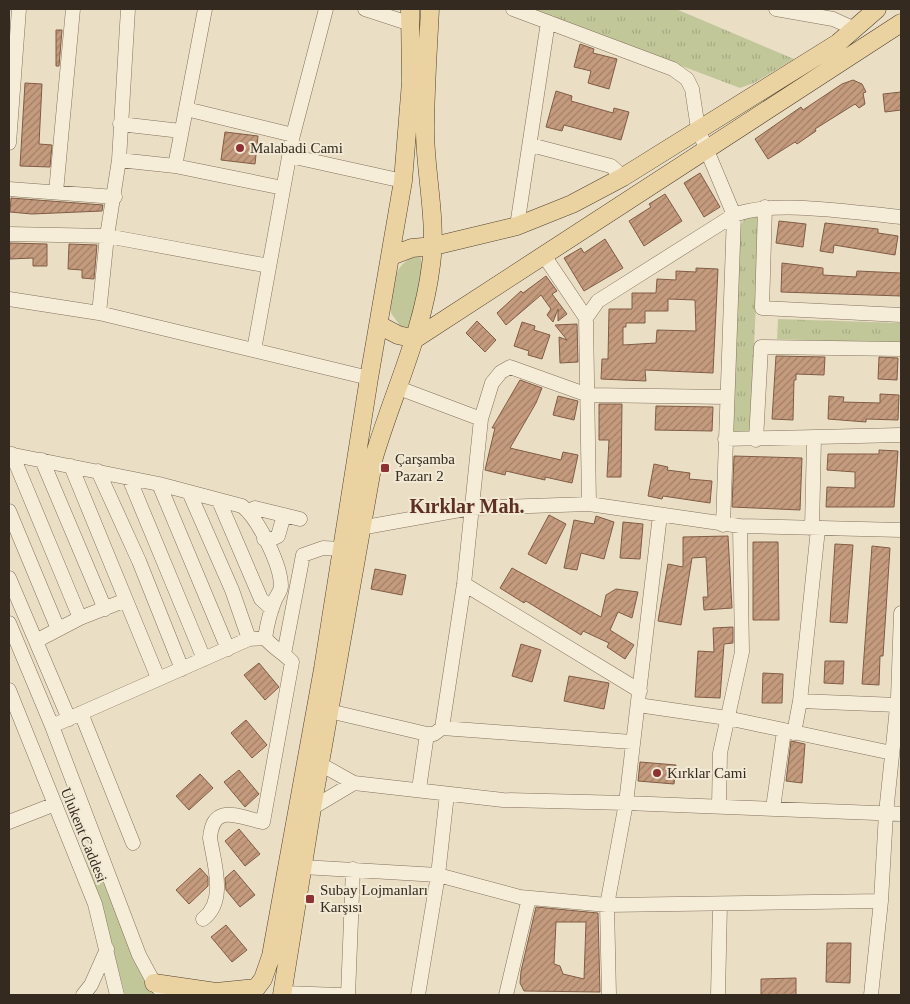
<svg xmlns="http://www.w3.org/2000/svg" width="910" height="1004" font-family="'Times New Roman',serif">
<defs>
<pattern id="park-tufts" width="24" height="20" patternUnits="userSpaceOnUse" patternTransform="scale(1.25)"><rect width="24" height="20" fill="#c2c79a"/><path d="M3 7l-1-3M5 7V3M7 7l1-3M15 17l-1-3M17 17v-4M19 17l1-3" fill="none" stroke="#a7ab84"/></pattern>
<pattern id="building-hatch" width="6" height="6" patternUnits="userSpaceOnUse" patternTransform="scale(1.25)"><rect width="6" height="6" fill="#c59b7e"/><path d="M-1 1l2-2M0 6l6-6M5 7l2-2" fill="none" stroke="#a17f67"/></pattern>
</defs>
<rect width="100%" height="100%" fill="#eadfc5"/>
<!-- green -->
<path fill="#c2c79a" d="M420 256C427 269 414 312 410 327H401L391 313C389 292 393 259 420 256Z
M82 848 92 854 141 975 157 995H125L103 910Z"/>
<!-- park -->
<path fill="url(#park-tufts)" d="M531 9H676L794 59 754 83 740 88Z
M749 216H760L750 435 736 433 731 430 739 230 744 219Z
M778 319 901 323V344L777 339Z"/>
<!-- building -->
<path fill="url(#building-hatch)" stroke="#805c45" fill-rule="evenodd" d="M56 30H62L59 66H56Z
M580 44 594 49 593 53 617 59 609 89 588 83 591 71 574 67Z
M853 80 862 84 866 92 863 93 865 104 859 108 855 104 815 129 816 131 797 144 795 142 768 159 755 139 801 107 803 110 842 84Z
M25 83 42 84 39 144 52 145 50 167 20 166Z
M556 91 572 96 571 101 613 113 614 108 629 112 621 140 564 125 562 131 546 127Z
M901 92V110L885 112 883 94Z
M225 132 258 136 255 164 221 160Z
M700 173 720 207 704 217 684 183Z
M665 194 682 221 644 246 629 221 651 207 649 204Z
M11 198 103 205 102 211 32 214 10 212Z
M779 221 806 224 803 247 776 243Z
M825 223 878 229V233L898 236 895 255 834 245 833 253 820 251Z
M605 239 623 268 584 291 564 258 581 248 584 253Z
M9 243 47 244V266H33V258L10 259Z
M69 244 97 245 94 279 82 278V270L68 269Z
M782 263 823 268V275L856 277 857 271 901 273V296L781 292Z
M696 268 718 269 713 373 645 370 646 381 601 379 602 359H608L609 309H632V293H656L657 279 676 280V271L696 272ZM668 299 695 300 696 331 657 330 656 343 623 345V327H626V323H645V311H668Z
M546 276 557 291 552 294 567 314 558 321V309L553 322 547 315 551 309 541 295 506 325 497 313 521 291 523 293Z
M477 321 496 340 485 352 466 333Z
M522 322 535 326 534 330 550 335 542 359 528 355 529 351 514 346Z
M577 324 578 362 560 363 559 337 567 340 555 325Z
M776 356 825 357 824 375 796 374V380H794L793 420 772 419Z
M879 357 898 358 897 380 878 379Z
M520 380 542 388 536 403 510 448 561 460 563 452 578 455 572 483 545 477V480L506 471 505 475 485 470 495 428H492Z
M880 394 899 395 898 420 866 419V422L828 419 829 396 844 397 843 402 880 403Z
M558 396 578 401 574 420 553 415Z
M599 404H622L621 477H607L609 440H599Z
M656 406 713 407 712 431 655 430Z
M879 450 898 451 894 507H826L827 487 855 488V472L827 470 828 454H879Z
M734 456 802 458 800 510 732 507Z
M654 464 668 467 667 470 690 473 689 479 712 481 710 503 663 496 662 499 648 496Z
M549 515 566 524 546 564 528 554Z
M596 516 614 522 604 559 581 553 577 570 564 568 574 520 594 524Z
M623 522 643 524 640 559 620 558Z
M728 536 732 608 704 610 703 597H708L706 557 692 558 681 625 658 621 668 564 683 567V537Z
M753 542H778L779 620H753Z
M835 544 853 545 847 623 830 622Z
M872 546 890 548 883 656H880L879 685 862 684Z
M512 568 601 617 606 595 616 589 638 592 632 618 618 612 610 630 634 645 625 659 607 647 609 643 583 631 581 635 526 601 524 603 500 588Z
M375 569 406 575 402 595 371 589Z
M733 627V643L724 644 720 698 695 697 698 651 714 652 713 628Z
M521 644 541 650 532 682 512 676Z
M825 661H844L843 684 824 683Z
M259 663 279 687 265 700 244 675Z
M763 673 783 674 782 703H762Z
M569 676 609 683 604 709 564 701Z
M246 720 267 745 252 758 231 733Z
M791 741 805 744 802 783 786 781Z
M640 762 676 765 674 784 638 781Z
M239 770 259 794 245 807 224 782Z
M200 774 213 788 189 810 176 796Z
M239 829 260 854 245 866 225 841Z
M200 868 208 877V886L189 904 176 890Z
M234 870 255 895 240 907 226 890 225 878Z
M536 907 598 913 600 992 524 991 520 983 521 971ZM556 922H586L584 979 563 974 560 966 554 964Z
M226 925 247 950 232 962 211 937Z
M827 943H851L850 983 826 982Z
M796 978V995H761V979Z"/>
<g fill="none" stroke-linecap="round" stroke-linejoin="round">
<defs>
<path id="minor" d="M128 9 119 160 107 236 99 313 369 378
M365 9 411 24
M513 9 673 69 687 79 692 89 698 129 734 215 723 525
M776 9 833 19 855 29
M186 109 293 135
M120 124 181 131
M9 143 19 9
M531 145 611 166 623 177
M290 156 403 181
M119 160 175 166 283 188
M175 166 205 9
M9 189 115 197
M56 192 73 9
M765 207 762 308 901 315
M517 226 548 22
M9 234 107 236 269 266
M543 254 586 318
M9 299 99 313
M254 350 293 135 326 9
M396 387 481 419
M725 439 901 435
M756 440 761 347 901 349
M9 454 159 484 242 506C258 518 281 565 281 586 281 591 277 595 275 600 270 612 267 625 265 638
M12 454 80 618
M42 460 105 609
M71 466 158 678
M98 471 139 561 182 669
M129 478 204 659
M159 484 228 649
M189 492 232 590 249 639
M219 501 261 599 272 609
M589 504 586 318 598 301 734 215C776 199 855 213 901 217
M9 511 58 629
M249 511 255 508 300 519
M360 528 471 508 589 504 740 526 901 530
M812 529 814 438
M264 539H272L278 536 284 515
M9 578 69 719
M464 584 640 691
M9 623 52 726 139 955 154 983 165 995
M36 641 80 618 126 600
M284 654 303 555 323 548 342 549
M9 690 95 904 117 995
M800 701 897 705
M638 705 727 718 892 753
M329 711 427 734
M81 713 133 843
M52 726 249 639 265 638C273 648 284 653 292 662L263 822C240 818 213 801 210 838 214 863 227 902 203 919
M442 728 632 742
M794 733 800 701 818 529
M320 764 354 783
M419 789 427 734H434L442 728 464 584 481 419 492 383 501 372 510 367 588 395 727 397
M719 806 720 753 742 652 740 526
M312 808 354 783 503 800 626 803 901 814
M773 808 784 731
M9 822 55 804
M303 867 438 875 520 897 607 905 881 901
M283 993 340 995
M83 995 91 985 107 949
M348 995 353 869
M418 995 438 875 447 794
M506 995 529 898
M609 995 607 905 626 803 660 515
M718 995 720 904
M871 995 881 901 886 813 898 698 901 613"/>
<path id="major" d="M391 256 412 248 434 246 517 226 572 204 623 177 838 43 877 9
M379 325 398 335 415 339 901 23
M154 983 216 992 256 988
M251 995 263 979 271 956 323 669 369 378 403 181 411 82 410 9
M282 995 312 808 374 457C393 393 423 332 431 265 437 221 426 178 425 133 425 92 428 50 430 9"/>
</defs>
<!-- minor casing -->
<use href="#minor" stroke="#83715d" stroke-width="15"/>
<!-- major casing -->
<use href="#major" stroke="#524031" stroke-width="19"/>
<!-- minor -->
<use href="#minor" stroke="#f6edd8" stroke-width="14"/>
<!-- major -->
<use href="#major" stroke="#ead3a0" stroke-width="18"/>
</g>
<!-- markers -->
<g fill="#8d3233" stroke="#f2e9d4" stroke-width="2">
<circle cx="240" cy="148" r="5"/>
<rect x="380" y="463" width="10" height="10" rx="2.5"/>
<circle cx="657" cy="773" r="5"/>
<rect x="305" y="894" width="10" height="10" rx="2.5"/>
</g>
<g text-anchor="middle" stroke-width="4" stroke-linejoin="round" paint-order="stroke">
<!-- poi labels -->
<g font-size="15" fill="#352a1f" stroke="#f2e9d4" text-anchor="start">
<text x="250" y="153">Malabadi Cami</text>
<text x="395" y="464">Çarşamba<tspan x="395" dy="17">Pazarı 2</tspan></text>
<text x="667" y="778">Kırklar Cami</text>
<text x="320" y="895">Subay Lojmanları<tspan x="320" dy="17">Karşısı</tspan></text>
</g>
<!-- street labels -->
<g font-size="15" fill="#352a1f" stroke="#f2e9d4">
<text transform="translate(84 835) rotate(68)" y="5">Ulukent Caddesi</text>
</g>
<!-- district labels -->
<g font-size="20" font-weight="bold" fill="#5e2f23" stroke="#f2e9d4">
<text x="467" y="513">Kırklar Mah.</text>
</g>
</g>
<!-- border -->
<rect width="910" height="1004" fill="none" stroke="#352a1f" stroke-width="20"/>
</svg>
